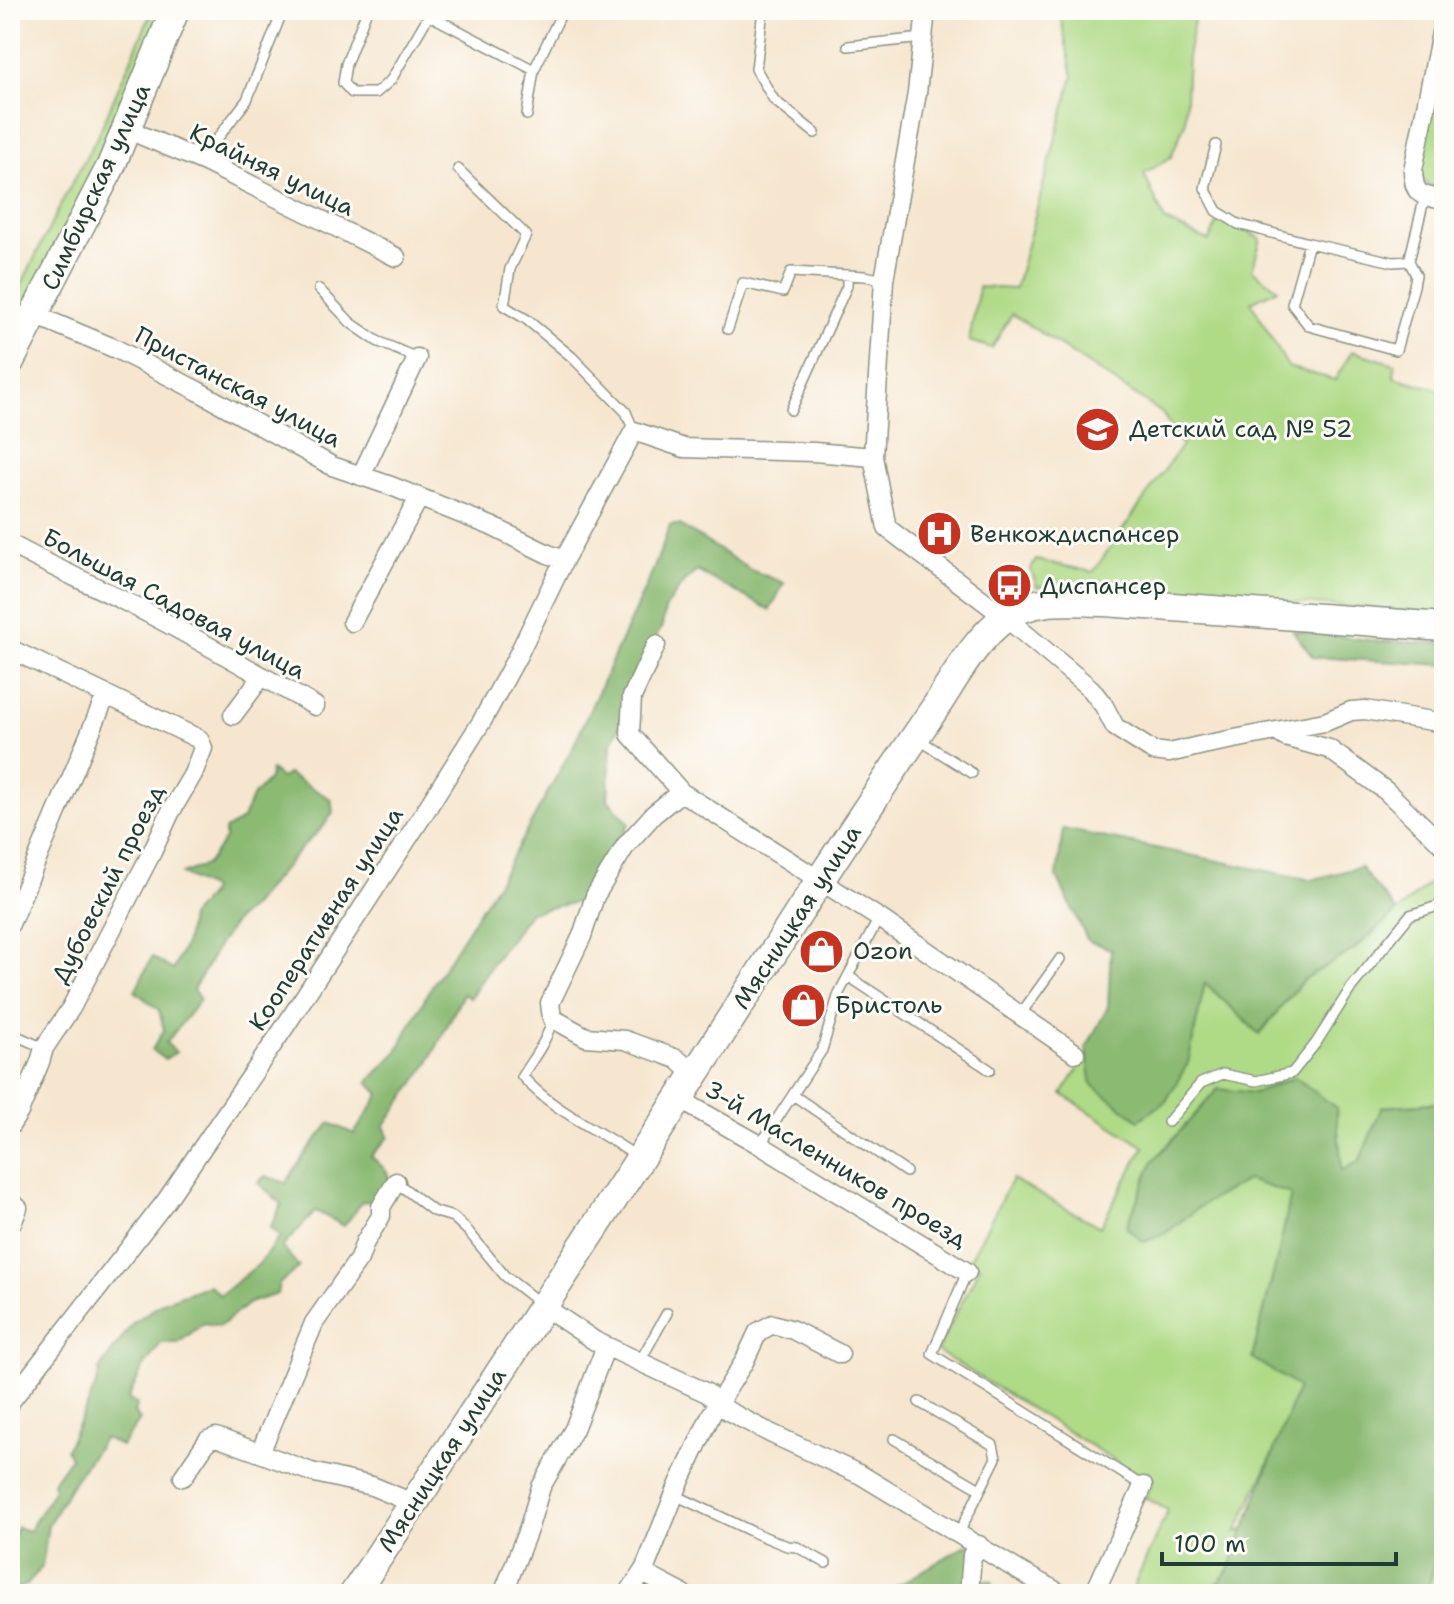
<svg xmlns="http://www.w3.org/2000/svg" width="1454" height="1604" font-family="'Shantell Sans',sans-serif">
<rect width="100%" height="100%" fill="#fdfcf7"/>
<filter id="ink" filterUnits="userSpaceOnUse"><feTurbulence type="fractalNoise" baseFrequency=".0125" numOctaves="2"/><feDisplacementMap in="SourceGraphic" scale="16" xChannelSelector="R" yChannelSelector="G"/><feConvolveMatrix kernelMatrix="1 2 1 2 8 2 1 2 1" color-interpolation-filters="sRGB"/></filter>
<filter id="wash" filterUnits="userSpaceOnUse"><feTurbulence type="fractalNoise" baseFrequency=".006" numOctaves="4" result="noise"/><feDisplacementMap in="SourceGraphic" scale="32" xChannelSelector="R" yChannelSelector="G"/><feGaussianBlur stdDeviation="1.8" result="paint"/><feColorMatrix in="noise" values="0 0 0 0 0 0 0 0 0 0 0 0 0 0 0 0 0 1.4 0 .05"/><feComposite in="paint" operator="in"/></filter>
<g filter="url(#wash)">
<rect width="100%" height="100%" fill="#f6e6cf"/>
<!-- green -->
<path fill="#afda86" stroke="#678c5d" stroke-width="2" d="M151 10H162L100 162 10 340V308L63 200 99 133 152 11Z
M1059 10H1196L1188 52 1185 123 1171 157 1144 174 1165 221 1209 241 1220 217 1261 239 1252 270 1278 289 1251 302 1288 367 1335 380 1352 351 1395 364 1394 377 1444 391V614L1106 588 1052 585 1037 587 1031 569 1036 560 1093 572 1182 445 1162 413 1012 314 992 348 969 341 979 287 1015 289 1073 76Z
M1444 49V189C1428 185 1423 187 1418 169Z
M1444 870V1105L1433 1103 1382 1107 1304 1386 1236 1533 1244 1529 1229 1570 1210 1592H1137L1132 1590 1168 1510 1145 1498 1151 1483 937 1351 980 1267 969 1261 1012 1179 1100 1227 1144 1147 1062 1094 1107 1025 1205 982 1260 1034 1303 980 1356 948Z
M1444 1520V1594H1426L1437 1559Z"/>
<!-- forest -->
<path fill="#8bba73" stroke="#557c54" stroke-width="2" d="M670 525H680L751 570 784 583 770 610 697 571 683 583 665 609 662 626 636 676 624 704 621 724 611 744 608 800 629 823 594 889 577 902 530 912 494 961 470 998 463 994 428 1064 384 1126 389 1137 371 1156C392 1175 394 1176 380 1203L363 1201 344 1226 316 1211 282 1247 299 1267 279 1284 277 1294 249 1303 220 1326 204 1323 178 1343H161L142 1369 128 1399 137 1405 134 1413 140 1420 121 1446 104 1438 73 1482 48 1525 42 1567 26 1585 18 1588 10 1584V1544L17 1527 29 1531 54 1489 53 1482 70 1458 66 1449 89 1402 100 1374 99 1370 133 1323 163 1302 209 1285 220 1295 259 1264 280 1236 270 1228 282 1204 258 1183 265 1176 286 1183 305 1154 330 1123 354 1134 380 1094 368 1082 396 1053 430 989 500 879 574 745 654 568Z
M1293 631 1378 641 1444 643V665L1313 657Z
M271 770 281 778 288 774 331 799 333 812 323 827 302 847 251 907 236 920 218 946 205 970 193 989 200 1000 166 1043 176 1052 165 1059 152 1050 164 1030 159 1010 135 991 152 957 173 970 186 942 190 917 209 895 211 889 182 874 207 864 225 839V830L243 819 252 797 269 779Z
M1063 829 1311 880 1360 867 1396 911 1356 948 1303 980 1259 1034 1205 983 1188 1063 1166 1101 1139 1120 1092 1085 1086 1048 1108 1007 1111 949 1088 941 1057 877Z
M1295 1077 1336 1108 1342 1171 1360 1160 1382 1107 1433 1103 1444 1105V1474L1432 1490 1436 1559 1426 1594H1137V1592H1210L1229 1570 1298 1387 1252 1358 1279 1251 1291 1194 1247 1180 1202 1205 1166 1233 1144 1242 1126 1227 1153 1161 1218 1089 1254 1093Z
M968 1544 978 1550 982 1580 992 1581 995 1594H884Z"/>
</g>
<g filter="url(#ink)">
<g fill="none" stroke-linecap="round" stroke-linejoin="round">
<defs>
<path id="lane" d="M367 10 346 64 343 83 352 93H376L391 80 432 10
M763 10 756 69 774 100 815 133
M429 15 534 70 563 10
M848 46 923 38
M527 115 534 70
M1216 145 1205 188 1217 211 1238 224 1309 243 1393 262 1409 261 1425 196
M205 162 210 148 247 100 283 10
M458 169 526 235 510 269 504 306 526 319 572 357 626 412 634 431
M1309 243 1292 304 1309 326 1396 350 1414 286 1416 275 1409 261
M319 289 351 323 377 341 417 358
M728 329 743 283 783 292 791 272 865 276 884 280
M791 410 847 286V275
M918 739 972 773
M848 976 990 1070
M1020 1015 1060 959
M552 1018C549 1039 533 1058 522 1076 552 1111 600 1130 637 1157
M10 1033 44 1048
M793 1095 906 1172
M1168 1122 1201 1083 1223 1074 1256 1081 1292 1073 1316 1043 1351 988 1410 915 1444 904
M760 1145 822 1050 839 993 879 918
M396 1182 433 1211 453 1217 468 1231 505 1276 541 1304
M967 1272 932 1354 1143 1486
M640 1361 667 1313
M919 1402 993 1445 996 1458 959 1533
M894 1439 980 1489
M675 1495 755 1533 787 1546 797 1547 826 1563"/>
<path id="street" d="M926 10 917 93 884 280 873 457 887 528 1005 617 1091 689 1104 706 1115 727 1153 751 1169 753 1203 745 1276 731 1285 737 1329 749 1386 791 1444 846
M1444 18 1413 170C1414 196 1420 195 1444 200
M126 129 205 162 396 257
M35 315 116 349 198 391 332 466 391 486 491 526 548 554 564 560
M361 476 417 358
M10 544C48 565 87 582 126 602 190 634 252 671 315 706
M352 622 419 498
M656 645 632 697 630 734 681 792 879 918 1075 1053
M10 649 199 739 203 748 193 774 170 813 152 852 71 1008 44 1048 40 1062 19 1112 10 1126
M233 715 262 676
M1276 731 1325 722 1351 711 1365 710 1444 723
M681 792 654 814 626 845 595 896 582 936 550 1003 552 1018 586 1037 625 1040 677 1059 696 1076
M10 924 106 695
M679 1099 760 1145 967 1272
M10 1202 18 1208 13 1221
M543 1306 595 1341 707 1393 728 1411 770 1433 861 1475 1021 1572 1061 1594
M10 1402 166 1201 284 1028 421 818 482 721 517 657 564 560 634 431 684 448 814 452 873 457
M260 1453 311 1472 372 1486 415 1504
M183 1477 208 1440 216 1437 260 1453 314 1323 359 1259 365 1242 381 1216V1207L396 1182
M643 1573 683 1594
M503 1594 529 1527 541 1487 574 1429 606 1346
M628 1594 645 1568 678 1486 711 1415 744 1362 758 1332 773 1324 793 1330 840 1354
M969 1594 972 1555 979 1545
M1094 1594 1143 1486"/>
<path id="primary" d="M10 361 111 166 175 10
M354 1594C503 1367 654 1140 800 911 844 843 889 775 935 708 955 678 975 639 1006 617 1035 596 1071 602 1105 602L1444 627"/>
</defs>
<!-- lane casing -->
<use href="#lane" stroke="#8a9282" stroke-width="12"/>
<!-- street casing -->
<use href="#street" stroke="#8a9282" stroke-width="21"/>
<!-- primary casing -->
<use href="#primary" stroke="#8a9282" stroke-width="31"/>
<!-- lane -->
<use href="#lane" stroke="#fff" stroke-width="9"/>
<!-- street -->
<use href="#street" stroke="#fff" stroke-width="18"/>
<!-- primary -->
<use href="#primary" stroke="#fff" stroke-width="28"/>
</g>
</g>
<!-- icons -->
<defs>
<symbol id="school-disc" viewBox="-11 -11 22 22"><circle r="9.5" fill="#c8321e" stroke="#fdfcf7"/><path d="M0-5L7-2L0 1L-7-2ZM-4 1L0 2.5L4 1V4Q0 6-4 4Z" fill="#fff"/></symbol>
<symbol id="hospital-disc" viewBox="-11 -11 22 22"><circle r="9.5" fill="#c8321e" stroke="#fdfcf7"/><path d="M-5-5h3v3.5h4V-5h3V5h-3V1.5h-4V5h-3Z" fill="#fff"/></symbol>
<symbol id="bus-disc" viewBox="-11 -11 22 22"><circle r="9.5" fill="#c8321e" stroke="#fdfcf7"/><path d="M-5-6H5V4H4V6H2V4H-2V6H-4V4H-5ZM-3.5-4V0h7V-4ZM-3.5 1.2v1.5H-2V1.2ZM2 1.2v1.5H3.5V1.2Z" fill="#fff"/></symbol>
<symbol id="shop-disc" viewBox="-11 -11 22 22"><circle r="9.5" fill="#c8321e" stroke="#fdfcf7"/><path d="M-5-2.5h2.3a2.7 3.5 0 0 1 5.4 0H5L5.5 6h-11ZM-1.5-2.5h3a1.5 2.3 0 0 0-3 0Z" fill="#fff"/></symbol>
</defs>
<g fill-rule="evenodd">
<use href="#school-disc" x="1072" y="404" width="51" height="51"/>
<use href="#hospital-disc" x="914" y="508" width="51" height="51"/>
<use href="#bus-disc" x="984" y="560" width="51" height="51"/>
<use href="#shop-disc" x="796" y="926" width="51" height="51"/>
<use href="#shop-disc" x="778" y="980" width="51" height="51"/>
</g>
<g text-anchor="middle" stroke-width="6" stroke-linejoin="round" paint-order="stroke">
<!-- street labels -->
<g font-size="24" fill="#1f3d34" stroke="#fdfcf7">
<text transform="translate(272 170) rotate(26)" y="8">Крайняя улица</text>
<text transform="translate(96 187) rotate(-65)" y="8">Симбирская улица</text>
<text transform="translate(238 387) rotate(28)" y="8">Пристанская улица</text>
<text transform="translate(174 604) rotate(28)" y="8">Большая Садовая улица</text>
<text transform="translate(108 884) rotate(-63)" y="8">Дубовский проезд</text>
<text transform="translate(797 917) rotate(-57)" y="8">Мясницкая улица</text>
<text transform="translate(326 919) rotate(-57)" y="8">Кооперативная улица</text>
<text transform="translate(836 1164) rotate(31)" y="8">3-й Масленников проезд</text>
<text transform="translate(442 1460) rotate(-57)" y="8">Мясницкая улица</text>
</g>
<!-- poi labels -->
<g font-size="24" fill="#1f3d34" stroke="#fdfcf7" text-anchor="start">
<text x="1129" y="437">Детский сад № 52</text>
<text x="970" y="542">Венкождиспансер</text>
<text x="1040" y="594">Диспансер</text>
<text x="853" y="959">Ozon</text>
<text x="835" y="1013">Бристоль</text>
</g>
</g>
<!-- margin -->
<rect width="1454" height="1604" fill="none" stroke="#fdfcf7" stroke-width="40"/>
<!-- scale -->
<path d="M1162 1552v12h234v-12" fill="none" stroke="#1f3d34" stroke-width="4"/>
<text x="1174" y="1552" font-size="24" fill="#1f3d34" stroke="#fdfcf7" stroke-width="6" paint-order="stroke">100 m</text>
</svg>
